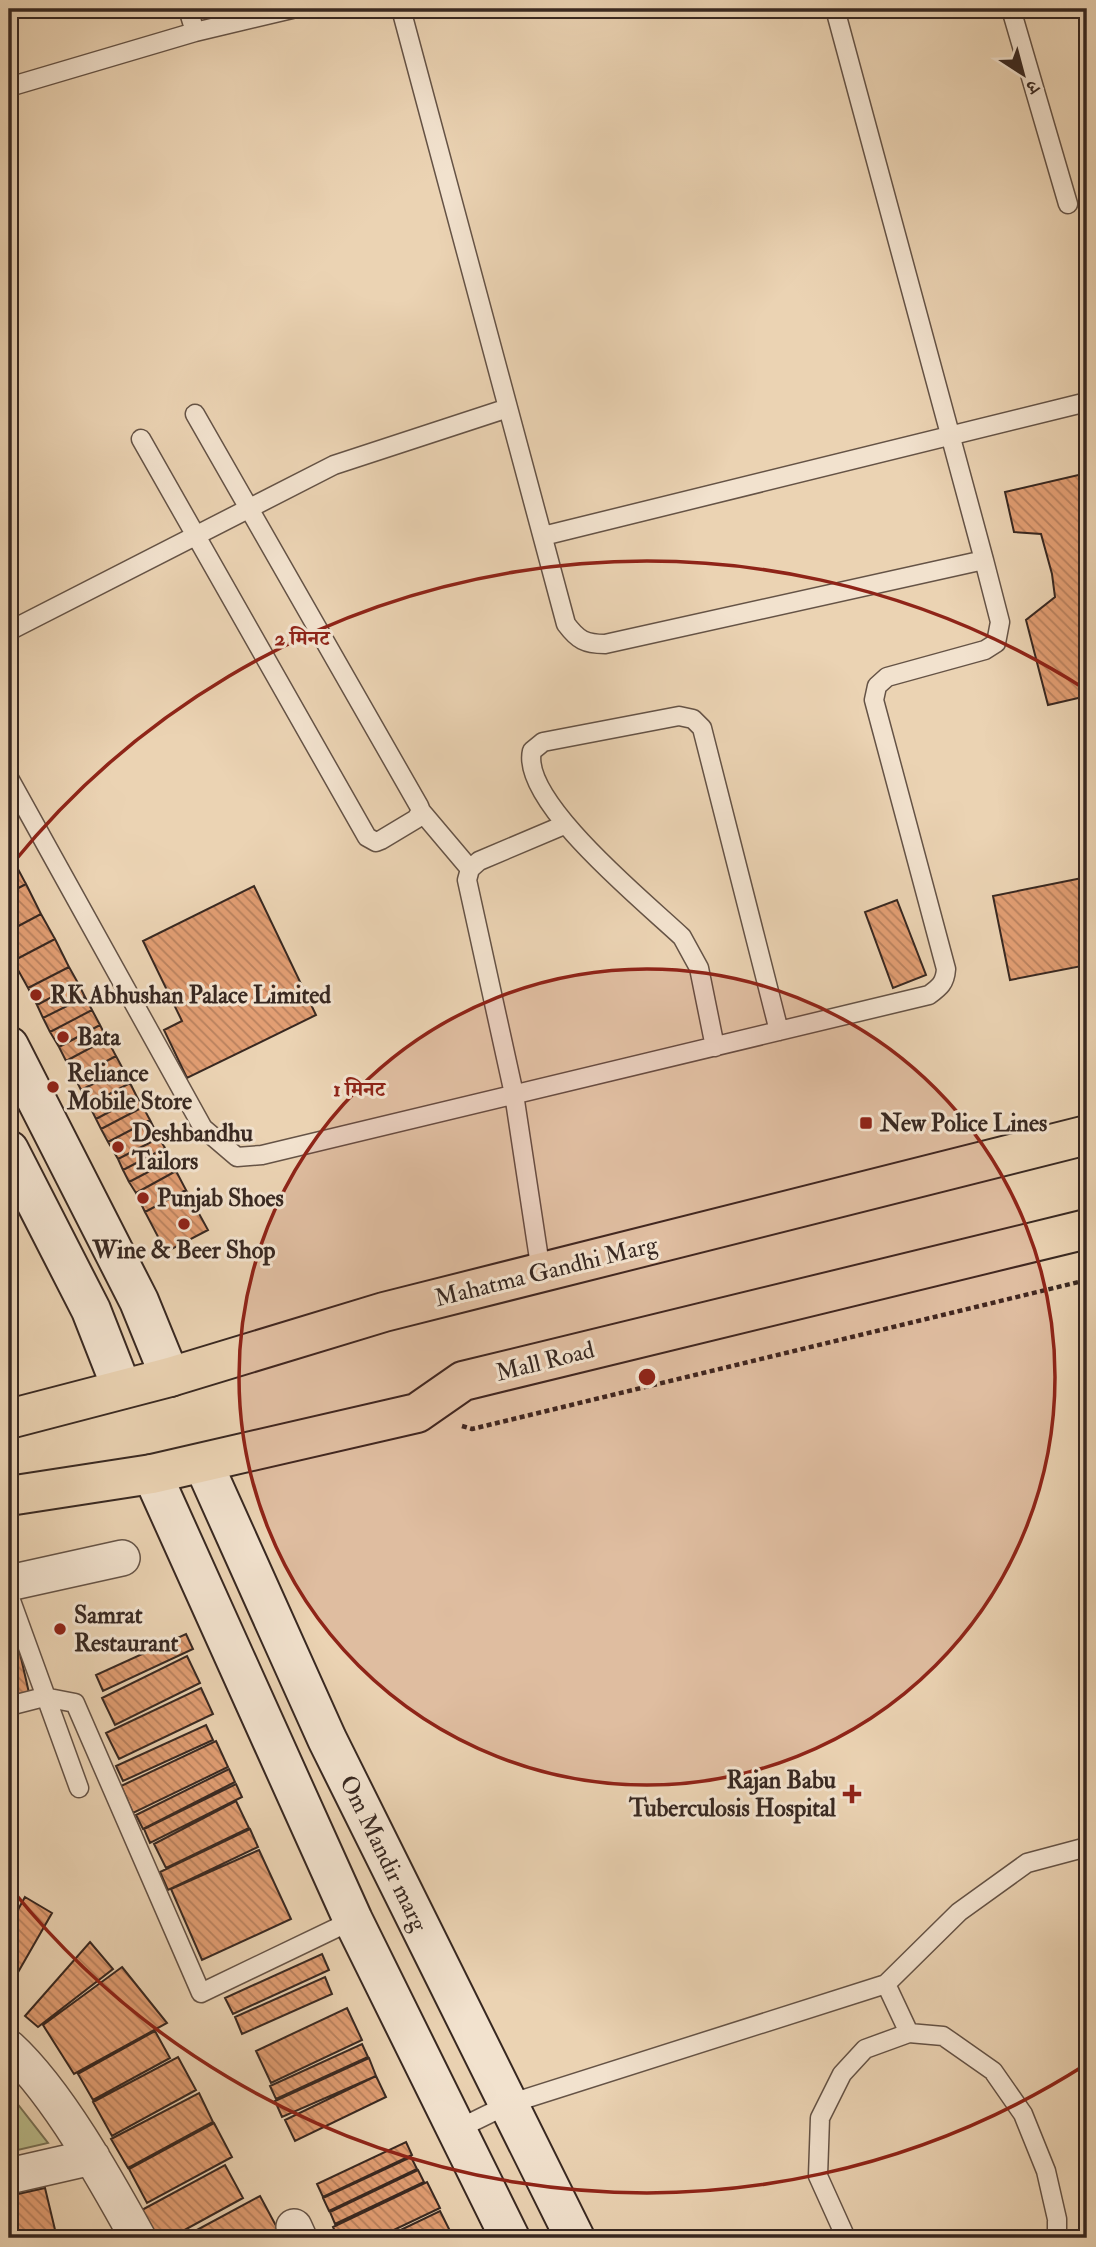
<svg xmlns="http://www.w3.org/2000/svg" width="1096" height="2247" font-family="'IM FELL Double Pica','Noto Serif Devanagari',serif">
<defs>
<pattern id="building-back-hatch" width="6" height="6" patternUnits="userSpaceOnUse" patternTransform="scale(1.75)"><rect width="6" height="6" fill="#e29e73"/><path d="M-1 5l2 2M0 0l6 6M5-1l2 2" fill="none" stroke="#b8815e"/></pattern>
</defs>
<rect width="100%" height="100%" fill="#ebd3b3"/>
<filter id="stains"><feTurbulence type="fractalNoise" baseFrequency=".00286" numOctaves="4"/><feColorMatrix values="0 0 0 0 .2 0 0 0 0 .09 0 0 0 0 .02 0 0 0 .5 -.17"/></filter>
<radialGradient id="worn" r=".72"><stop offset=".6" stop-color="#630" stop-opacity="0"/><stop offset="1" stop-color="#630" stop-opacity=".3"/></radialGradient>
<!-- green -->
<path fill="#babc8b" stroke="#797256" stroke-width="2" d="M9 2093 48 2143 9 2152Z"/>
<!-- building -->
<path fill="url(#building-back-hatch)" stroke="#382821" stroke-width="2" d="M1087 473V696L1048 705 1026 620 1055 597 1052 574 1041 534 1014 532 1005 492Z
M11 856 26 884 9 893V858Z
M1087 877V965L1010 980 993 896Z
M26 884 41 914 9 931V893Z
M254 886 316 1015 187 1078 164 1030 182 1021 143 941Z
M897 900 926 975 893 988 865 912Z
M41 914 55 939 13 961 9 953V931Z
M55 939 69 967 28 988 13 961Z
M69 967 78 983 37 1005 28 988Z
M78 983 85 997 43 1018 37 1005Z
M85 997 92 1010 50 1032 43 1018Z
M92 1010 100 1025 59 1047 50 1032Z
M100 1025 107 1039 66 1061 59 1047Z
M107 1039 116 1056 75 1078 66 1061Z
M116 1056 123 1069 81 1090 75 1078Z
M123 1069 130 1083 89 1105 81 1090Z
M130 1083 137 1097 96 1119 89 1105Z
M137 1097 143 1107 101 1129 96 1119Z
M143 1107 150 1120 108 1142 101 1129Z
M150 1120 159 1138 118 1159 108 1142Z
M159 1138 165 1148 123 1170 118 1159Z
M165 1148 171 1160 129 1182 123 1170Z
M171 1160 176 1171 136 1193 129 1182Z
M176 1171 186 1190 145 1212 136 1193Z
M186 1190 208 1230 166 1252 145 1212Z
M12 1618 29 1693 9 1701V1619Z
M186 1634 193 1649 103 1691 96 1675Z
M187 1656 200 1683 115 1725 102 1698Z
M201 1688 213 1714 119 1759 106 1733Z
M206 1725 213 1740 123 1781 116 1766Z
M216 1741 228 1767 133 1813 121 1786Z
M229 1769 235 1782 143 1829 136 1815Z
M236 1784 242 1797 150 1843 144 1829Z
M236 1801 249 1828 166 1868 154 1844Z
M250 1829 258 1847 168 1890 160 1872Z
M259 1850 291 1919 202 1960 171 1889Z
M25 1897 52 1913 9 1988V1926Z
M9 1901 16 1905 9 1917Z
M90 1942 113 1969 38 2027 25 2016Z
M322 1954 329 1970 233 2014 225 1998Z
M122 1967 167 2023 74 2074 43 2025Z
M325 1977 332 1994 242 2034 235 2017Z
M347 2008 362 2040 271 2083 256 2051Z
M155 2031 170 2058 93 2100 78 2074Z
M362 2044 368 2057 276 2099 270 2086Z
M178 2057 196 2090 112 2136 93 2102Z
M369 2058 376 2076 282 2117 275 2101Z
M376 2076 386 2097 295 2141 285 2120Z
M199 2093 213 2122 128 2168 111 2139Z
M214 2123 232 2157 147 2203 129 2169Z
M406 2142 412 2155 323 2197 317 2184Z
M411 2157 417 2169 329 2211 323 2198Z
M225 2165 243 2198 170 2238H155L140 2211Z
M418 2170 424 2182 335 2224 330 2212Z
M427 2182 440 2208 377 2238H338L333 2227Z
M45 2188 57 2238H18L9 2196Z
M260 2196 281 2235 275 2238H182Z
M440 2211 453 2237 384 2238Z"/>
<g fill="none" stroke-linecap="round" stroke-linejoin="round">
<defs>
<path id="lane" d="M188 9 195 32
M401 9 566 624C578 640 585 644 605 644L984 560 835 9
M1011 9 1068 204
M9 87 195 32 292 9
M141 439 367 837 376 842 381 840 416 819 421 811 419 806 195 414
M543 536 1087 402
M9 631 334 465 508 408
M9 778 203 1128 237 1157 262 1155 929 995C940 987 945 983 946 969L874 700 877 686 887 677 985 650 996 643 1000 622 984 560
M421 811 470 869
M715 1047 699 968 682 937C645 902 520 801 532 751L543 742 679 716 693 719 702 728 779 1031
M541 1272 514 1094 467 880 470 869 479 861 564 825
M9 1595 79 1788
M9 1706 44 1697 75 1703 201 1993 353 1920
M886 1984 959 1912 1027 1863 1087 1847
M456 2130 509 2104 886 1984 909 2033
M846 2238 818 2176 820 2118 842 2074 865 2049 909 2033 943 2036 993 2071 1023 2114 1046 2171 1057 2219V2238"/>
<path id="street" d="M9 1583 122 1558
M9 2048C57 2092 106 2180 138 2238
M9 2176 92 2157
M294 2227 299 2238"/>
<path id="secondary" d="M9 1046 139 1301 170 1377
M9 1150 91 1310 122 1389
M203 1463 327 1739 575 2238
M152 1474 353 1920 510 2238"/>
<path id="primary" d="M9 1419 170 1377 384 1312 1087 1135
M9 1496 152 1474 417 1413 463 1381 1087 1229"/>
</defs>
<!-- lane casing -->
<use href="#lane" stroke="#655346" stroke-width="21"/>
<!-- street casing -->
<use href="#street" stroke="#655346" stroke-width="38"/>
<!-- secondary casing -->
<use href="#secondary" stroke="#382821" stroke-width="42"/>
<!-- primary casing -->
<use href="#primary" stroke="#382821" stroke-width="42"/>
<!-- path -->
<path stroke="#382821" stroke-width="4.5" stroke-dasharray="5 3.5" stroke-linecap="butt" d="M462 1426 472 1429 1087 1280"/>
<!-- lane -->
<use href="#lane" stroke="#f2e2ce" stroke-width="18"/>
<!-- street -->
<use href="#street" stroke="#f2e2ce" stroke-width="35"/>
<!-- secondary -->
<use href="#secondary" stroke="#f2e2ce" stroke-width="38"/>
<!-- primary -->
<use href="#primary" stroke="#ebd3b3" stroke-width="38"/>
</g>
<!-- distance rings -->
<circle cx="647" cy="1377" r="408" fill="#8f2418" fill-opacity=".12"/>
<g fill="none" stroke="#8f2418" stroke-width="3.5">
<circle cx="647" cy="1377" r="408"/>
<path d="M1085 2065A816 816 0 0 1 13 1891M13 863A816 816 0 0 1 1085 689"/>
</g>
<!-- markers -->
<g fill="#8f2418" stroke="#f2e2ce" stroke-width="2.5">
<circle cx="36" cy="995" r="7"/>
<circle cx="63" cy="1037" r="7"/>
<circle cx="53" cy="1087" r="7"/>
<rect x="859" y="1116" width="14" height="14" rx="3.5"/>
<circle cx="118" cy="1147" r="7"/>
<circle cx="143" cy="1198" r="7"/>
<circle cx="184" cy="1224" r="7"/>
<circle cx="60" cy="1629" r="7"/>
<path d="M848.5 1783.5h7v7h7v7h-7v7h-7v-7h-7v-7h7z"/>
</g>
<g text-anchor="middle" stroke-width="6" stroke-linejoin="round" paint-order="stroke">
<!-- poi labels -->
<g font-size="24" font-weight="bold" fill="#382821" stroke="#f2e2ce" text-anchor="start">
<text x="50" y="1003">RK Abhushan Palace Limited</text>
<text x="77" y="1045">Bata</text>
<text x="67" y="1081">Reliance<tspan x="67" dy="28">Mobile Store</tspan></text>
<text x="880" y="1131">New Police Lines</text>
<text x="132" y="1141">Deshbandhu<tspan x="132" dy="28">Tailors</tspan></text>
<text x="157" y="1206">Punjab Shoes</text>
<text x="184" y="1258" text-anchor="middle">Wine &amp; Beer Shop</text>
<text x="74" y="1623">Samrat<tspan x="74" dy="28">Restaurant</tspan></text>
<text x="836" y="1788" text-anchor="end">Rajan Babu<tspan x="836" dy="28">Tuberculosis Hospital</tspan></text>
</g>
<!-- street labels -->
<g font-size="24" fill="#382821" stroke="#f2e2ce">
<text transform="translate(546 1271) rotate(-14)" y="8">Mahatma Gandhi Marg</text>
<text transform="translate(545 1361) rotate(-14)" y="8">Mall Road</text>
<text transform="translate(384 1853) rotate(64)" y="8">Om Mandir marg</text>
</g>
</g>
<circle cx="647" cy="1377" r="10" fill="#8f2418" stroke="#f2e2ce" stroke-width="3.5"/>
<g font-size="21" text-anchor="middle" font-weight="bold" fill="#8f2418" stroke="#f2e2ce" stroke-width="6" stroke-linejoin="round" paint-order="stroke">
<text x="302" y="645">2 मिनट</text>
<text x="359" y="1096">1 मिनट</text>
</g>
<!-- margin -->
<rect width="1096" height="2247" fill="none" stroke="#ebd3b3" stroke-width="35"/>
<rect x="10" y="10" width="1075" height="2226" fill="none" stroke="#382821" stroke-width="3.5"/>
<rect x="18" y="18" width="1061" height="2212" fill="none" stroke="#382821" stroke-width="2"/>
<!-- north arrow -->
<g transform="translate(1023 74) rotate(144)" stroke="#f2e2ce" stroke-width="5" paint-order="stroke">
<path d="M0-5L12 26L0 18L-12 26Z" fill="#382821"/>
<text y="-10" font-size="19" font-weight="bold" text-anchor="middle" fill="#382821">उ</text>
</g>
<rect width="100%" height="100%" filter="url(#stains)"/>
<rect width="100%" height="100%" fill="url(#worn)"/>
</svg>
